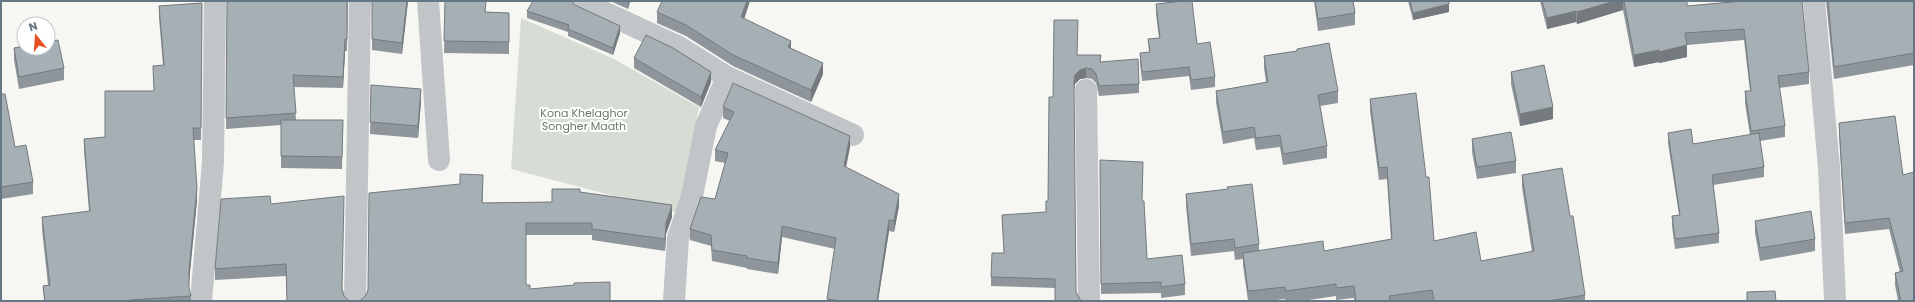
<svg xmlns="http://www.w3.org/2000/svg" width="1915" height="302" font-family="Poppins,sans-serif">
<rect width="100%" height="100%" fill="#f6f6f3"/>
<!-- green -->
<path fill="#d7ddd4" d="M521 18 614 59 699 107 679 213 511 169Z"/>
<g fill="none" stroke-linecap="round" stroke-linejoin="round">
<!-- minor -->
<path stroke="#c1c5c8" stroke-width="22" d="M428 1 439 160
M580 1 679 47 727 77 853 135
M1814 1 1829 167 1835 301
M1086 90 1089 301
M201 301 213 162 215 1
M355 301 360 1
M674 301 678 238 692 196 706 126 727 77"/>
</g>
<!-- wall -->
<path fill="#8f969b" d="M233 1H348L347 51H345L343 88 294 87 296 120H343L342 169 281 168V125L226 129 227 2H233Z
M372 1H408L402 54 372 50Z
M445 1 486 12 509 13V54L444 53Z
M610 1H630L628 9Z
M1314 1H1353L1355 13V25L1318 31Z
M1408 1H1449V12L1413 20Z
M1540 1H1687V6L1743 1 1809 72V84L1779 88 1785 126V137L1760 141 1764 167V177L1713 185 1719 233V243L1675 249 1672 226V216L1679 215 1668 143V133L1693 144 1750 135 1745 103V91H1750L1744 40 1687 45V57L1659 63V62L1634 67 1623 10 1577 24 1576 22 1547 29Z
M1826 1H1914V65L1834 79Z
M202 3 201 140H194L197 200 189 282V290L191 296V301H44L43 286 48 285 42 229V217L89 211 84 151V139L105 137 154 91 163 65 159 18V6Z
M1156 4 1197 44 1215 77V87L1191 90 1189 76 1142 81 1140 63V53L1149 52 1148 39 1159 38 1156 14Z
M575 5 620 33 613 55 568 36V32L527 18V11Z
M657 12 745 19 791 49 823 74 811 102 733 66 686 36 657 23Z
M14 48 64 68V80L19 89 14 60Z
M1297 49 1338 91V103L1320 106 1327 146V158L1283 165 1280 147 1256 150 1254 138 1223 144 1216 102V91L1266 82 1264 68V56L1297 51Z
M1077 55 1100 62 1139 84V93L1099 96 1096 83 1092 79 1086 78 1080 79 1075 84 1074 90 1055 288 991 286V277L1004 253 1002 215 1046 212 1048 201 1053 97Z
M634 58 711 82 701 107 634 68Z
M1511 72 1553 119 1520 126 1511 84Z
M371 85 421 101 418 138 370 134Z
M1 94 15 147 33 182V194L1 199Z
M1370 99 1434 241 1481 261 1532 252 1522 187V175L1570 216 1585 295V301H1354V298L1336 300V296L1302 301H1285V299L1267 301H1248L1243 265V259L1235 260 1234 251 1191 256 1186 206V194L1259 244V251H1324L1391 239 1387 179 1379 180 1370 111Z
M723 107 850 147 845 167 899 206 894 232 889 231 878 301H827L835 249 782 237 778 274 747 269V268L712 261 711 246 690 240V229L715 199 725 163 715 161V150L730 121 723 118Z
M1895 116 1914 301H1898L1895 285V273L1900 272 1889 229 1845 234 1839 135V123Z
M1472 139 1516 161V173L1477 179 1472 152Z
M1100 160 1147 259 1185 284V295L1161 298V293L1101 294Z
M460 174 483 187 482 203 552 202 580 192 672 217 666 234 665 251 592 240V235H526V285L530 289 361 300 460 184Z
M271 204 343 290 344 296 348 300 352 301H287L286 276 215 280V269Z
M1755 221 1815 239V251L1760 261 1755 233Z"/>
<!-- shaded-wall -->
<path fill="#747a7e" d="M407 1H408L402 54V43Z
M628 1H630L628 9Z
M747 1H750L741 29V17Z
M1615 1H1623V10L1577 24V12Z
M1449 4V12L1413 20V13Z
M1576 11V22L1547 29V18Z
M620 26V33L613 55V48Z
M345 39V51L343 88V77Z
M791 41V53L788 47Z
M1687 45V57L1659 63V52Z
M1659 50V62L1634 67V55Z
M823 63V74L811 102V90Z
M1086 68V78L1080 79 1075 84 1074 90V81L1075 75 1080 70Z
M711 72V82L701 107V97Z
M421 89V101L418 138V126Z
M1553 107V119L1520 126V114Z
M850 136V147L844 178V166Z
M483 175V187L482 215V203Z
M197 188V200L189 282V296V270Z
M899 194V206L894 232V221Z
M672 205V217L666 234 665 251V239L666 223Z
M889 220V231L878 301H877Z
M782 226V237L778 274V263Z"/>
<!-- building -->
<path fill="#a6afb4" stroke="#747a7e" d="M234 1H347V39H345L343 77 293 75 296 113 226 118 227 2Z
M372 1H407L402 43 372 39Z
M445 1H486L485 12 509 13V42L444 41Z
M533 1H571L575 5 620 26 613 48 568 29 569 25 527 11Z
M662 1H747L741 17 791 41 788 47 823 63 811 90 733 55 686 25 657 12Z
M1183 1H1192L1197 44 1210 42 1215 77 1191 80 1189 67 1142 72 1140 53 1150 52 1148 39 1160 38 1156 4Z
M1315 1H1353L1355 13 1318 19Z
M1410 1H1449V4L1413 13Z
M1542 1H1615L1577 12 1576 11 1547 18Z
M1624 1H1687V6L1743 1H1802L1809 72 1778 76 1785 126 1751 131 1745 91H1751L1744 29 1685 33 1687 45 1659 52V50L1634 55Z
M1828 1H1914V53L1834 67Z
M202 3 201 128H193L197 188 189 270V288L191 296 130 300V301H45L43 286 50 285 42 217 90 211 84 139 105 137V91H154L153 66 164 65 159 6Z
M1054 20H1078L1077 55H1101L1100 62 1138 59 1139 84 1099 86 1096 74 1092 69 1086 68 1080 70 1075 75 1074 81 1076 292 1080 299V301H1055V279L991 277 992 253H1004L1002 215 1046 212V201H1048L1049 97H1053Z
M646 35 673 48 711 72 701 97 634 58Z
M58 40 64 68 19 77 14 48 24 46V48H48V42Z
M1329 43 1338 91 1318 95 1327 146 1283 154 1280 135 1256 138 1254 127 1223 132 1216 91 1268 82 1264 56 1297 51V49Z
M1544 65 1553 107 1520 114 1511 72Z
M733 83 850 136 844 166 899 194 894 221 889 220 877 301H841L827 299 836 238 782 226 778 263 747 258V256L712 250 711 235 690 229 701 197 715 199 728 153 715 150 734 112 723 107Z
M371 85 421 89 418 126 370 122Z
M1416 93 1426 177H1429L1434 241 1476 232 1481 261 1534 251 1522 175 1562 168 1570 216H1573L1585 295 1548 301H1434L1432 290 1389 296 1390 301H1356L1354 286 1336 288V284L1286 291 1285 287 1248 291 1243 253 1323 241 1324 251 1392 239 1387 167 1379 168 1370 99Z
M1 94H5L15 147 26 145 33 182 1 187Z
M1895 116 1903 175 1914 172V301H1901L1895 273 1903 271 1889 218 1845 223 1839 123Z
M281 120H343L342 157 281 156Z
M1691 129 1693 144 1759 133 1764 167 1712 175 1719 233 1675 239 1672 216 1680 215 1668 133Z
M1511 132 1516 161 1477 167 1472 139Z
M1100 160 1143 162 1142 201H1144L1147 259 1182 255 1185 284 1161 287V282L1101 284Z
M460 174 483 175 482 203 552 202V189H580V192L672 205 666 223 665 239 592 229V223H526V285H530V289L574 285V283L610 282V301H357L361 300 366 295 368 290 369 193 460 184Z
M1252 184 1259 244 1235 248 1234 239 1191 244 1186 194 1228 189 1227 187Z
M270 196 271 204 344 196 342 289 344 296 348 300 352 301H287L286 264 215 269 221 199Z
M1811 211 1815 239 1760 248 1755 221Z
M1775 291 1776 301H1747V292Z"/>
<g text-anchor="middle" stroke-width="4" stroke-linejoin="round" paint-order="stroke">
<!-- park labels -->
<g font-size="11" fill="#697b64" stroke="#fff">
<text x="584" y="117">Kona Khelaghor<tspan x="584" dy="13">Songher Maath</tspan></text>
</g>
</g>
<!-- border -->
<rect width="1915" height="302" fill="none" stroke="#657784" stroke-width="4"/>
<!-- north arrow -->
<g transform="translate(36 36) rotate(343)"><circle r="19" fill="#ffffff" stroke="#c1c9ce"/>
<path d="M0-3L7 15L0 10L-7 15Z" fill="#e64e23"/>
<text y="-6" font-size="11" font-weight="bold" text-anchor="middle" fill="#657784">N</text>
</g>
</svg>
